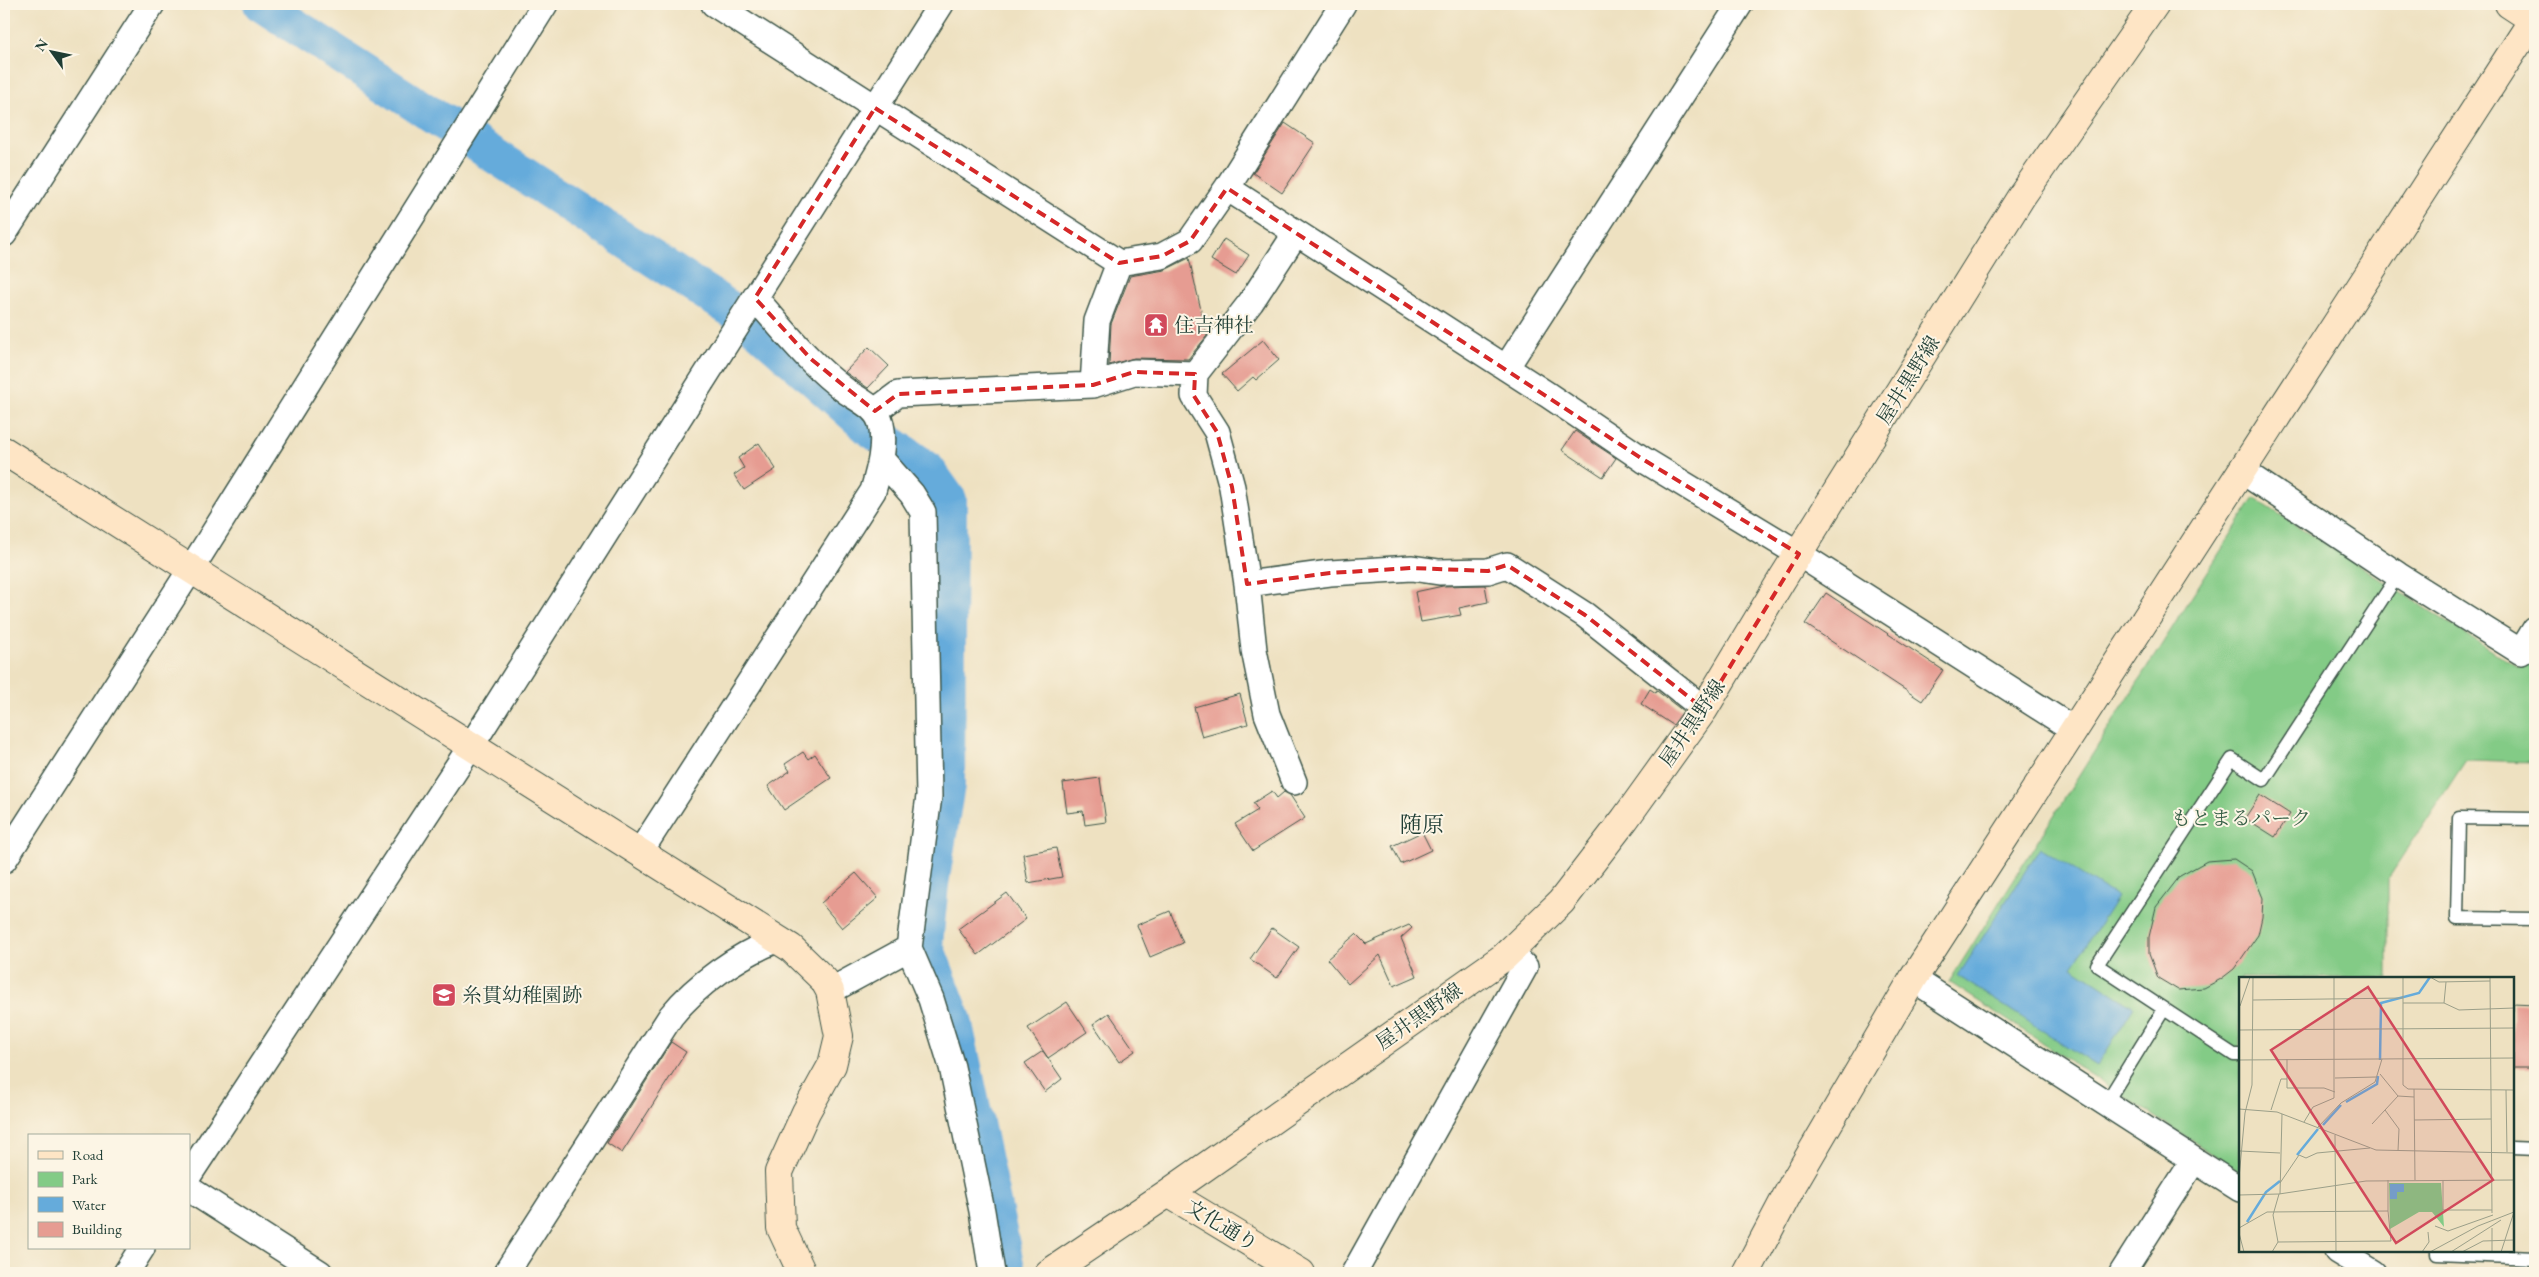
<svg xmlns="http://www.w3.org/2000/svg" width="2539" height="1277" font-family="'EB Garamond','Noto Serif JP',serif">
<rect width="100%" height="100%" fill="#fcf5e5"/>
<filter id="ink" filterUnits="userSpaceOnUse"><feTurbulence type="fractalNoise" baseFrequency=".02" numOctaves="2"/><feDisplacementMap in="SourceGraphic" scale="10" xChannelSelector="R" yChannelSelector="G"/><feConvolveMatrix kernelMatrix="1 2 1 2 8 2 1 2 1" color-interpolation-filters="sRGB"/></filter>
<filter id="wash" filterUnits="userSpaceOnUse"><feTurbulence type="fractalNoise" baseFrequency=".0096" numOctaves="4" result="noise"/><feDisplacementMap in="SourceGraphic" scale="20" xChannelSelector="R" yChannelSelector="G"/><feGaussianBlur stdDeviation="1.12" result="paint"/><feColorMatrix in="noise" values="0 0 0 0 0 0 0 0 0 0 0 0 0 0 0 0 0 1.4 0 .05"/><feComposite in="paint" operator="in"/></filter>
<g filter="url(#wash)">
<rect width="100%" height="100%" fill="#eee1c1"/>
<!-- green -->
<path fill="#83cb86" stroke="#51845d" d="M2254 498 2519 668 2533 646 2535 647V762L2466 760 2388 879V978H2240V1172L1949 982Z"/>
<!-- water -->
<path fill="#65abdb" stroke="#427488" d="M2040 848 2117 897 2072 967 2134 1007 2097 1066 1958 976Z"/>
<g fill="none" stroke-linecap="round" stroke-linejoin="round">
<!-- river -->
<path stroke="#65abdb" stroke-width="36" d="M261 4 746 319 869 428 927 469 949 500 947 785 931 884 925 944 954 1020 1008 1273"/>
</g>
<g id="blocks">
<!-- building -->
<path fill="#e69c92" d="M1285 123 1315 143 1282 193 1253 173Z
M1224 239 1249 255 1236 275 1211 260Z
M1189 258 1207 336 1188 359 1134 358 1109 365 1111 324 1130 276 1165 270Z
M1263 340 1279 360 1256 380 1253 377 1237 391 1222 374Z
M869 347 889 366 868 388 845 372Z
M1575 431 1616 458 1603 477 1562 450Z
M759 443 776 469 744 490 734 475 744 468 738 458Z
M1485 585 1488 602 1459 608 1461 615 1421 622 1415 592 1443 586Z
M1826 593 1943 670 1922 701 1805 624Z
M1650 689 1656 693 1657 691 1683 711 1673 725 1641 704Z
M1240 694 1248 724 1202 737 1194 707Z
M803 752 808 759 815 754 831 778 784 810 768 786 790 771 785 764Z
M1100 778 1106 822 1085 825 1083 811 1067 813 1063 783Z
M1272 791 1277 798 1284 792 1290 795 1305 818 1253 851 1235 824 1258 810 1253 803Z
M2260 795 2290 814 2275 837 2245 818Z
M1422 832 1431 850 1401 864 1392 846Z
M1056 848 1062 877 1028 883 1023 854Z
M2234 859 2252 871 2263 898 2262 917 2258 935 2234 969 2221 979 2204 988 2178 990 2158 978 2149 954V937L2156 907 2180 876 2207 861Z
M856 873 878 898 842 928 821 903Z
M1007 893 1026 919 978 955 958 929Z
M1170 911 1183 943 1150 957 1137 925Z
M1409 925 1412 928 1401 938 1417 976 1394 986 1380 955 1348 984 1327 959 1356 934 1366 944Z
M1272 928 1299 947 1277 978 1250 959Z
M1067 1002 1087 1032 1048 1058 1028 1028Z
M2513 1004 2535 1005V1068H2513Z
M1109 1013 1135 1051 1119 1062 1093 1024Z
M671 1042 686 1052 622 1153 607 1143Z
M1043 1051 1062 1079 1045 1092 1025 1063Z"/>
</g>
</g>
<g filter="url(#ink)">
<use href="#blocks" fill-opacity="0" stroke="#3e5649" stroke-width="1"/>
<g fill="none" stroke-linecap="round" stroke-linejoin="round">
<defs>
<path id="lane" d="M2535 819 2459 818 2457 918 2535 919
M2240 1055H2234L2097 965 2232 759 2264 780 2398 575
M2106 1103 2164 1009
M2513 1148 2535 1149
M2437 1251V1254L2535 1258"/>
<path id="street" d="M714 4 1119 263 1162 256 1190 241 1227 188 1343 4
M1227 188 1548 395 1644 460 1799 554 2073 729
M1296 233 1251 302 1195 374 1194 396 1217 432 1232 487 1247 584 1330 573 1412 568 1439 572 1488 571 1507 565 1585 615 1704 709
M4 234 152 4
M1506 368 1740 4
M1093 385 1097 321 1119 263
M875 411 898 394 1093 385 1134 372 1195 374
M882 460 912 494 923 512 929 796 909 948 931 999 952 1067 982 1211 992 1273
M2242 471 2398 575 2521 652 2535 629
M1247 584 1254 650 1267 714 1294 782
M640 852 873 491C879 470 886 446 881 424 877 407 858 400 846 391 811 366 783 329 755 298
M4 860 191 569 545 4
M1913 979 2194 1160 2122 1273
M830 991 909 948
M2194 1160 2240 1189
M189 1175 471 746 941 4
M189 1189 320 1273
M2337 1251 2373 1273
M126 1273 142 1248
M506 1273 671 1016C698 983 737 956 776 940
M1354 1273 1525 967 1509 951"/>
<path id="secondary" d="M2509 4 2535 21
M4 451 791 948 824 980 830 991 839 1036 832 1065 806 1112 779 1172 781 1228 802 1273
M1168 1193 1301 1273
M1049 1273 1168 1193 1504 957 1561 902 1625 819 1704 709 1781 581 2021 197 2155 4
M1746 1273 1793 1184 1913 979 2533 20"/>
</defs>
<!-- lane casing -->
<use href="#lane" stroke="#3e5649" stroke-width="15"/>
<!-- street casing -->
<use href="#street" stroke="#3e5649" stroke-width="28"/>
<!-- secondary casing -->
<use href="#secondary" stroke="#3e5649" stroke-width="30"/>
<!-- lane -->
<use href="#lane" stroke="#fff" stroke-width="12"/>
<!-- street -->
<use href="#street" stroke="#fff" stroke-width="25"/>
<!-- secondary -->
<use href="#secondary" stroke="#fee5c5" stroke-width="28"/>
</g>
</g>
<!-- marked area -->
<path fill="none" stroke="#d62828" stroke-width="4" stroke-dasharray="10 6" stroke-linejoin="round" d="M875 108 1119 263 1162 256 1190 241 1227 188 1644 460 1799 554 1704 709 1585 615 1507 565 1488 571 1412 568 1330 573 1247 584 1232 487 1217 432 1194 396 1195 374 1134 372 1093 385 898 394 875 411 811 359 755 298Z"/>
<!-- icons -->
<defs>
<symbol id="temple-square" viewBox="-11 -11 22 22"><rect x="-9" y="-9" width="18" height="18" rx="4" fill="#d1495b" stroke="#fcf5e5"/><path d="M0-6L5-2H3V0L6.5 2.5H4V6H1.5V3h-3V6H-4V2.5H-6.5L-3 0V-2H-5Z" fill="#fff"/></symbol>
<symbol id="school-square" viewBox="-11 -11 22 22"><rect x="-9" y="-9" width="18" height="18" rx="4" fill="#d1495b" stroke="#fcf5e5"/><path d="M0-5L7-2L0 1L-7-2ZM-4 1L0 2.5L4 1V4Q0 6-4 4Z" fill="#fff"/></symbol>
</defs>
<g fill-rule="evenodd">
<use href="#temple-square" x="1142" y="311" width="28" height="28"/>
<use href="#school-square" x="430" y="981" width="28" height="28"/>
</g>
<g text-anchor="middle" stroke-width="4" stroke-linejoin="round" paint-order="stroke">
<!-- poi labels -->
<g font-size="20" fill="#1f3d34" stroke="#fcf5e5" text-anchor="start">
<text x="1174" y="332">住吉神社</text>
<text x="462" y="1002">糸貫幼稚園跡</text>
</g>
<!-- street labels -->
<g font-size="20" fill="#1f3d34" stroke="#fcf5e5">
<text transform="translate(1908 380) rotate(-58)" y="7">屋井黒野線</text>
<text transform="translate(1692 723) rotate(-56)" y="7">屋井黒野線</text>
<text transform="translate(1419 1016) rotate(-35)" y="7">屋井黒野線</text>
<text transform="translate(1222 1225) rotate(31)" y="7">文化通り</text>
</g>
<!-- park labels -->
<g font-size="20" fill="#386048" stroke="#fcf5e5">
<text x="2241" y="825">もとまるパーク</text>
</g>
<!-- quarter labels -->
<g font-size="22" fill="#1f3d34" stroke="#fcf5e5">
<text x="1422" y="832">随原</text>
</g>
</g>
<!-- overview -->
<g transform="translate(2239 977)">
<rect width="275" height="275" fill="#eee1c1"/>
<path d="M150 206H202L205 250 193 235H180L151 252Z" fill="#83cb86"/>
<path d="M151 207H165V215H158V222H151Z" fill="#65abdb"/>
<path fill="none" stroke="#65abdb" stroke-width="2.5" d="M141 83 142 26 180 16 191 0M107 125 138 107 139 99M84 148 102 128M58 178 79 152M8 245 27 215 41 204"/>
<path fill="none" stroke="#9b9f89" stroke-width="1" d="M191 0 200 5 251 4M251 0 253 236M14 23 164 21M164 26H205L220 33 275 31M205 26 207 5M1 29 11 0M0 53 275 51M48 82V111H85L96 115M0 83 275 81M141 97 159 119 175 120M96 101 137 100M164 108 169 112 275 113M164 108V0M175 112 176 203M267 113 268 175M0 132 38 135 137 173 275 176M32 133 42 102H48M175 143 252 142M65 145 74 130 95 121V0M133 147 146 133M79 150 102 126 136 105 143 82M96 158 97 275M1 174 41 176M159 174 160 152 146 133 159 119M0 201 6 136 13 108 14 0M204 203V233H253M41 206 60 178 67 181 78 176 131 171M41 217 43 137M0 218 40 217 127 204 275 203M196 249 209 254 254 238M0 251 28 235 149 234V203M253 251V275M0 256 5 275M39 265 152 264 149 234M33 275 39 265 34 238 40 217M183 275 190 265 189 255M191 275 239 249 275 235M212 275 262 243M223 275 244 264 275 263M262 275 275 235"/>
<path fill="#d1495b" fill-opacity="0.15" stroke="#d1495b" stroke-width="2.5" d="M129 10 254 203 157 266 32 73Z"/>
<rect width="275" height="275" fill="none" stroke="#1f3d34" stroke-width="2.5"/>
</g>
<!-- margin -->
<rect width="2539" height="1277" fill="none" stroke="#fcf5e5" stroke-width="20"/>
<!-- legend -->
<rect x="28" y="1134" width="162" height="115" fill="#fcf5e5" stroke="#a4ab9e"/>
<rect x="38" y="1151" width="25" height="8" fill="#fee5c5" stroke="#a4ab9e"/>
<text x="72" y="1160" font-size="15" fill="#1f3d34">Road</text>
<rect x="38" y="1172" width="25" height="15" fill="#83cb86" stroke="#a4ab9e"/>
<text x="72" y="1184" font-size="15" fill="#1f3d34">Park</text>
<rect x="38" y="1197" width="25" height="15" fill="#65abdb" stroke="#a4ab9e"/>
<text x="72" y="1210" font-size="15" fill="#1f3d34">Water</text>
<rect x="38" y="1222" width="25" height="15" fill="#e69c92" stroke="#a4ab9e"/>
<text x="72" y="1234" font-size="15" fill="#1f3d34">Building</text>
<!-- north arrow -->
<g transform="translate(52 52) rotate(303)" stroke="#fcf5e5" stroke-width="4" paint-order="stroke">
<path d="M0-4L9 19L0 12L-9 19Z" fill="#1f3d34"/>
<text y="-8" font-size="14" font-weight="bold" text-anchor="middle" fill="#1f3d34">N</text>
</g>
</svg>
